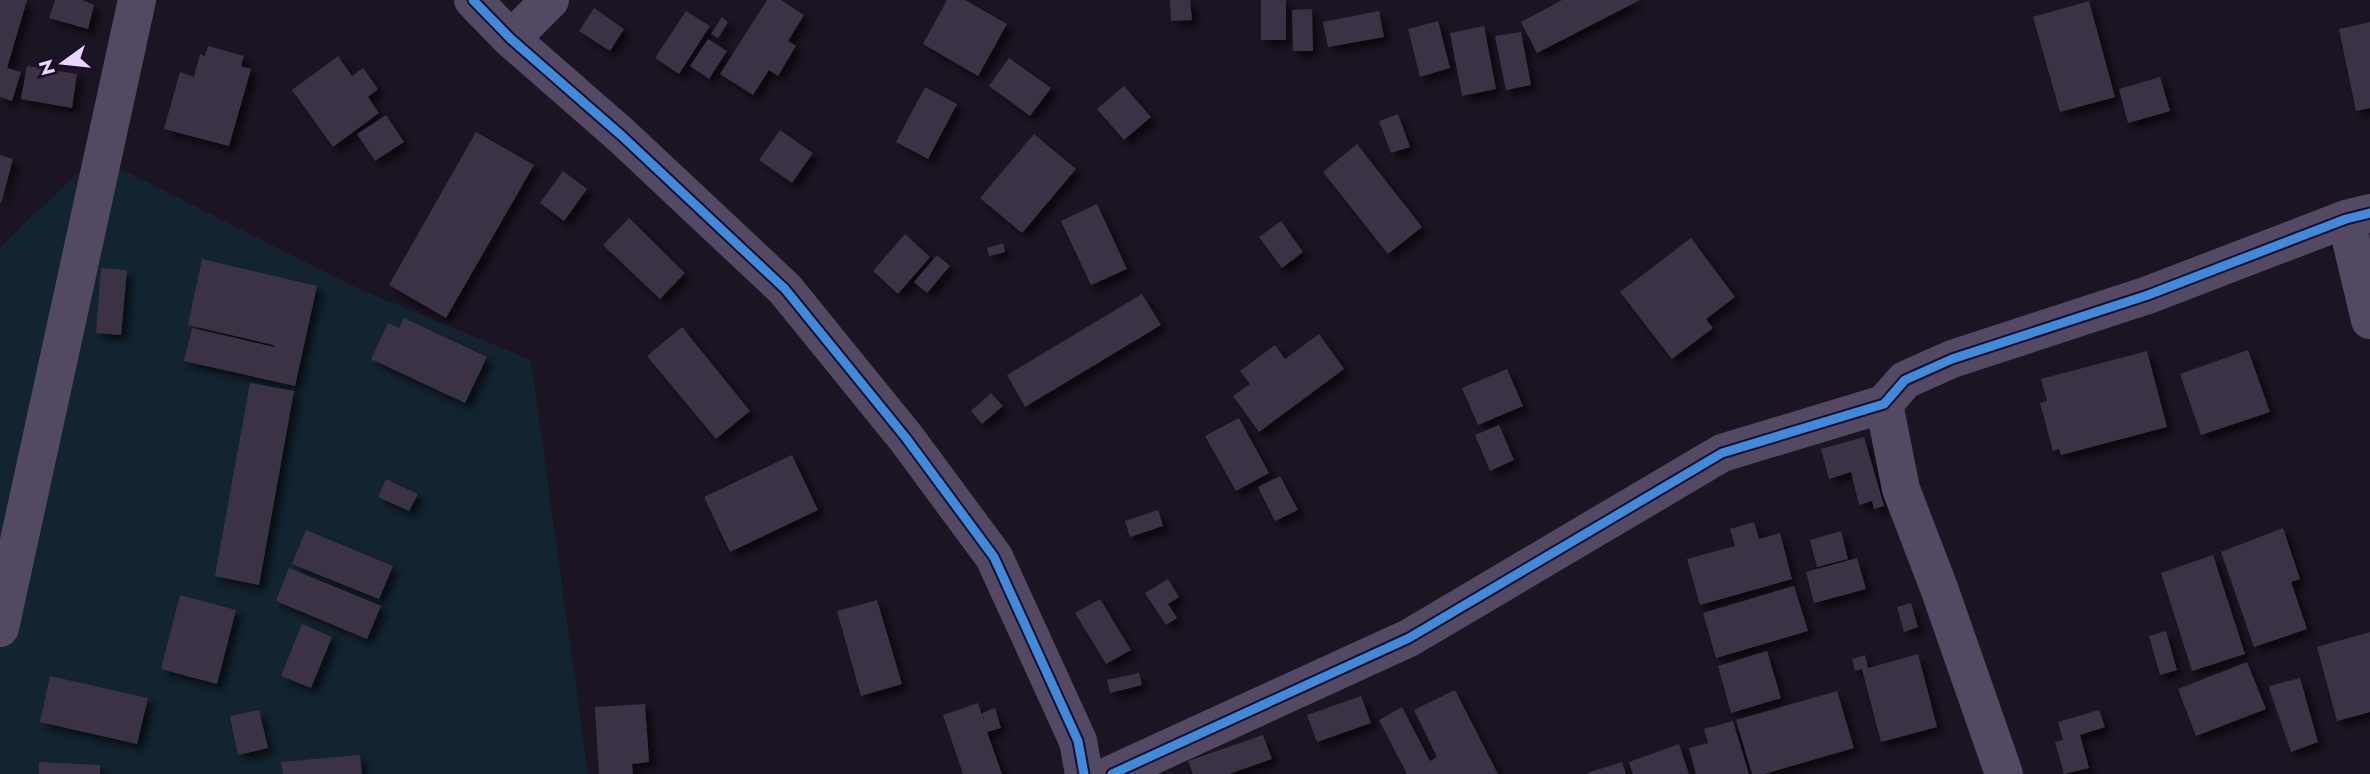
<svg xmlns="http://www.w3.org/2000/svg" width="2370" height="774" font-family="Jost,sans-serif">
<defs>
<filter id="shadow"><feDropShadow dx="6" dy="6" stdDeviation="3.5" flood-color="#0009"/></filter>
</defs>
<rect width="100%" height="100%" fill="#1b1422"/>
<!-- green -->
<path fill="#122430" d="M95 156 357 288 531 360 588 774H0V247Z"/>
<!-- building -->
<path fill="#3b3244" filter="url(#shadow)" d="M0 0H27L7 68 21 72 12 101 0 97Z
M55 0H82L94 5 88 29 49 18Z
M767 0H781L804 15 788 41 796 46 778 76 769 70 753 95 720 74Z
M947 0H965L1007 24 978 76 923 44Z
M1170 0H1190L1192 20 1171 21Z
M1261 0H1286V40H1261Z
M1562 0H1640L1537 53 1521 22Z
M2089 1 2115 97 2060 112 2033 17Z
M594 8 624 29 610 51 579 31Z
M1312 9 1313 51H1293L1292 10Z
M686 11 710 26 679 74 655 58Z
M1379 11 1384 37 1328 47 1323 22Z
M722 17 728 22 718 38 711 34Z
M1438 21 1450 68 1420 77 1408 29Z
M2370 22V108L2356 111 2339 29Z
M1484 26 1496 89 1462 96 1450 33Z
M1521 32 1531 85 1506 90 1495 36Z
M708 39 727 51 709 79 690 66Z
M208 46 244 56 241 66 251 69 229 146 164 129 180 72 194 77 200 54 205 56Z
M338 56 352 76 363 68 378 89 368 97 379 113 333 147 292 90Z
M1009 58 1051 88 1030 116 989 86Z
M27 66 77 74 72 108 21 99Z
M2160 77 2170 111 2128 123 2119 89Z
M1124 86 1151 117 1124 140 1097 109Z
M925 87 957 104 928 159 896 142Z
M1398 114 1410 147 1391 153 1379 121Z
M386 115 404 142 375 161 357 134Z
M780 130 813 153 792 183 759 160Z
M476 132 534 165 446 318 389 285Z
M1034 134 1076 169 1022 233 980 198Z
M1357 144 1422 227 1388 254 1323 172Z
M0 155 13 159 1 203 0 202Z
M563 171 587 189 564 221 540 203Z
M1097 204 1127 269 1091 285 1061 221Z
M629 218 685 273 660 299 603 245Z
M1281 221 1303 252 1282 268 1259 237Z
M905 234 930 257 898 294 873 271Z
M1691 238 1735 297 1706 319 1713 328 1672 359 1620 292Z
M1003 243 1005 252 989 256 987 248Z
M937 255 950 266 927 293 914 282Z
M202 259 317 286 295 386 184 361 192 328 274 347V345L188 325Z
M101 268 127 270 121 335 96 333Z
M1142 294 1161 325 1025 407 1007 375Z
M404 318 487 357 465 403 371 359 388 323 399 328Z
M682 327 750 411 716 439 647 356Z
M1319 334 1344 369 1259 432 1233 396 1250 384 1240 371 1275 345 1285 359Z
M2248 350 2270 412 2201 435 2180 374Z
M2147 351 2167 427 2061 455 2059 449 2053 451 2040 403 2047 401 2041 379Z
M1507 369 1523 406 1478 425 1462 388Z
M250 383 294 391 259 585 215 576Z
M991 393 1003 406 982 424 971 411Z
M1239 418 1269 473 1236 491 1205 436Z
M1499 425 1514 460 1490 471 1475 435Z
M1864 437 1884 506 1874 509 1872 501 1859 505 1851 472 1829 479 1821 449Z
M792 455 818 510 730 552 704 497Z
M1280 476 1298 510 1275 521 1258 487Z
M386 479 418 494 409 511 378 497Z
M1158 510 1163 526 1130 537 1125 521Z
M1754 522 1759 539 1780 533 1792 579 1700 605 1687 559 1735 546 1730 529Z
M2283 528 2300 579 2291 582 2307 629 2254 647 2221 552Z
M306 530 393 566 379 599 292 564Z
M1841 531 1848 559 1817 567 1810 540Z
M2213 555 2245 654 2192 671 2161 573Z
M1857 558 1866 589 1814 603 1806 572Z
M289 568 381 606 367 639 276 601Z
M1168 579 1179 597 1168 604 1177 618 1166 625 1145 593Z
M1794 586 1808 631 1716 658 1703 613Z
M180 595 236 610 217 684 161 669Z
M1100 599 1131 650 1106 664 1075 613Z
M877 600 902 684 861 696 837 611Z
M1911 603 1918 627 1904 632 1897 607Z
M302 624 332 637 311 688 281 676Z
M2166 631 2177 670 2160 675 2149 636Z
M2370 632V712L2337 721 2317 647Z
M1767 651 1781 698 1731 713 1718 666Z
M1918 654 1937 727 1881 742 1862 669 1855 671 1852 659 1865 655 1868 668Z
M2247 662 2266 709 2196 736 2178 689Z
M1139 673 1142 685 1110 693 1107 680Z
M50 676 148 698 137 744 40 722Z
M2300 678 2318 742 2291 752 2269 688 2270 686Z
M1455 690 1498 774H1407L1379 720 1402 707 1430 761 1437 757 1414 710Z
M1837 691 1854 748 1764 774H1752L1736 720Z
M1361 696 1371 723 1317 742 1307 715Z
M978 703 985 724 982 713 995 708 1001 728 987 732 1002 774H963L943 715Z
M645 704 649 762 632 764 633 774H599L595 707Z
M259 710 268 748 238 755 230 716Z
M2099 710 2105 727 2080 735 2089 768 2064 774 2055 742 2063 740 2058 722Z
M1733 721 1749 774H1696L1689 748 1708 743 1704 729Z
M1263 735 1272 759 1229 774H1193L1188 761Z
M1679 744 1689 774H1633L1629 762Z
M360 755 362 774H283L281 762Z
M39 762 100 765V774H39Z
M1622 762 1626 774H1587V773Z"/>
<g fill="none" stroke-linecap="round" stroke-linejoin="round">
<!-- street -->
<path stroke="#534963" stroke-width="38" d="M473 0 511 39 622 136 785 289 906 438 994 557 1078 741 1084 774
M511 39 550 0
M2346 219 2370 320
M1884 404 1901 489 1939 588 2004 774
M0 628 137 0
M1112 774 1409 638 1722 453 1884 404 1905 380 1952 359 2148 295 2346 219 2370 213"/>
<defs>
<path id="cycleway" d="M473 0 511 39 622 136 785 289 906 438 994 557 1078 741 1084 774
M1112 774 1409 638 1722 453 1884 404 1905 380 1952 359 2148 295 2346 219 2370 213"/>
</defs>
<!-- cycleway casing -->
<use href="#cycleway" stroke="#1c0e28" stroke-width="13"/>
<!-- cycleway -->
<use href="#cycleway" stroke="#408adc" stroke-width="9"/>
</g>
<!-- north arrow -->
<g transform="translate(63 63) rotate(255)" stroke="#1c0e28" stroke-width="5" paint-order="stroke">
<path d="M0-5L12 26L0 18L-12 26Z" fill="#e9d5ff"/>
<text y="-10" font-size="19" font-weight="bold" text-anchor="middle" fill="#e9d5ff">N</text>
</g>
</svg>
